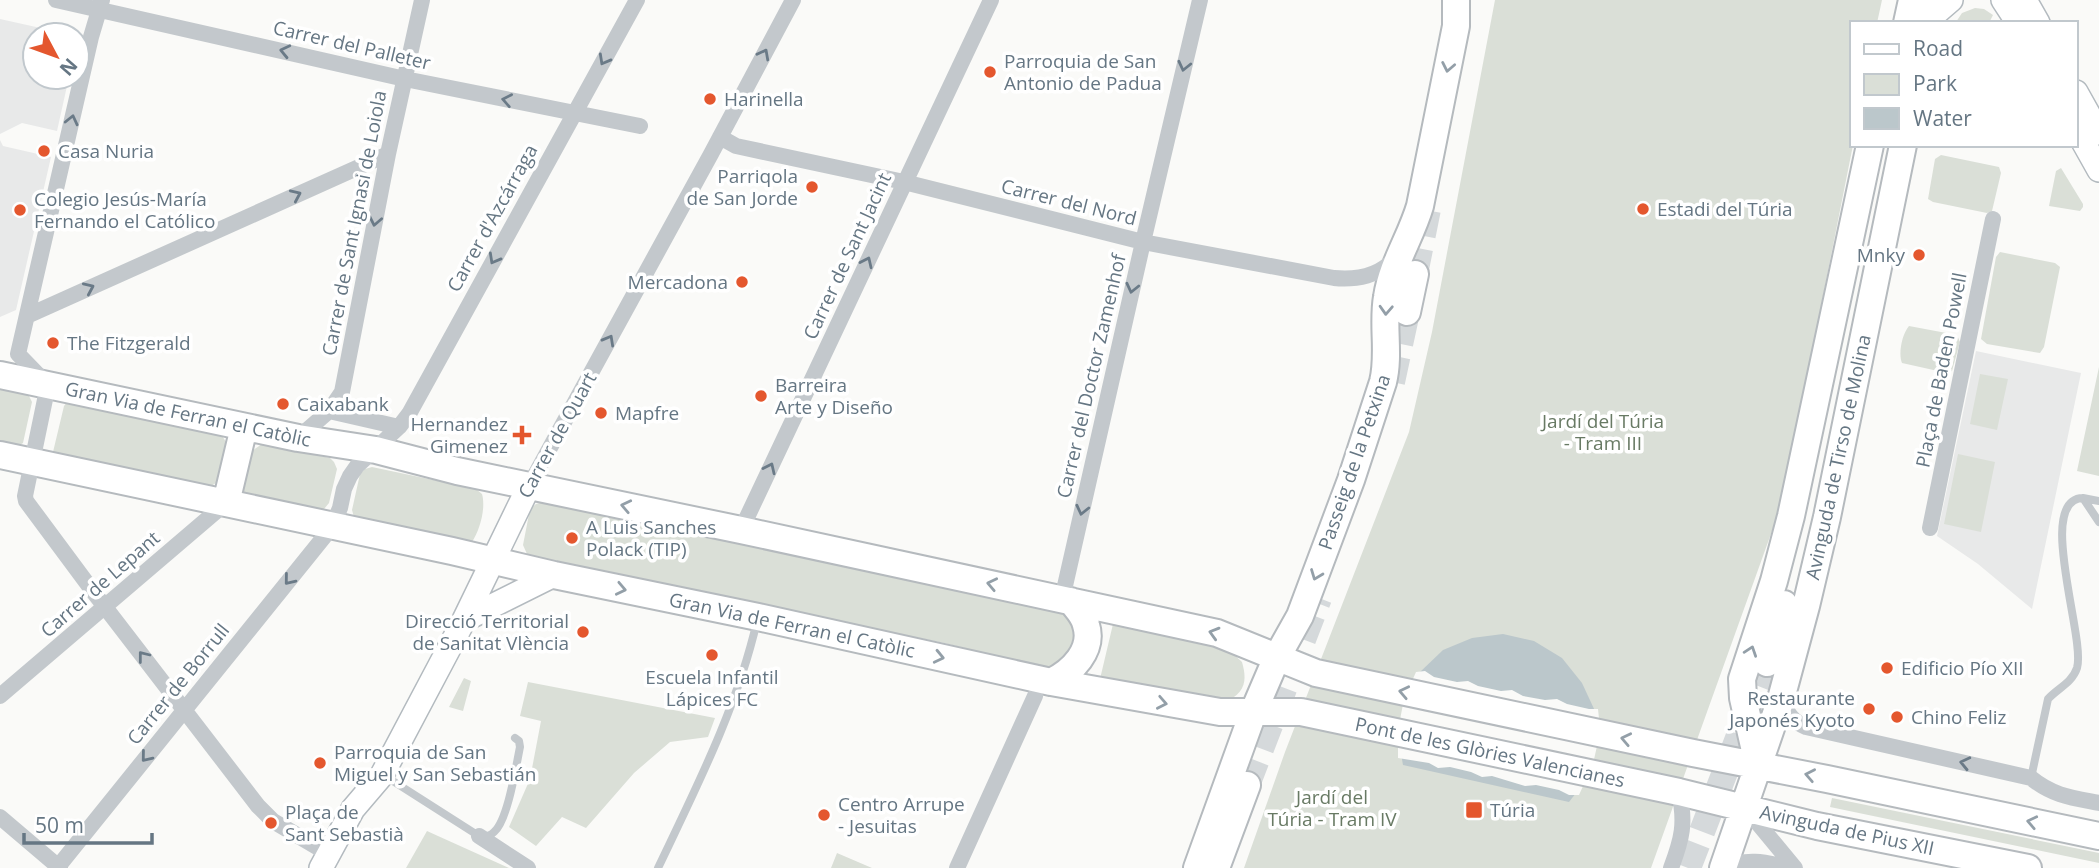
<svg xmlns="http://www.w3.org/2000/svg" width="2099" height="868" font-family="'Open Sans',sans-serif">
<rect width="100%" height="100%" fill="#fafaf8"/>
<!-- built -->
<path fill="#e8e9e9" d="M0 19 72 35H35V77H69L57 131 22 123 0 134Z
M0 140 3 146 51 157 16 310 0 317Z
M1976 351 2081 373 2032 609 1978 564 1937 536Z"/>
<!-- green -->
<path fill="#dadfd7" d="M1495 0H1882L1877 23H1852L1853 145 1790 462 1777 517 1651 868H1244L1285 752 1409 432 1432 332Z
M1975 8 1984 9 1993 15 1989 23 1956 22 1962 13Z
M1941 155 1999 167 2001 173 1992 211 1987 213 1933 202 1928 199 1935 159Z
M2061 168 2083 204V207L2080 211 2049 206 2056 171Z
M2000 252 2055 263 2060 267 2044 347 2040 353 1987 344 1981 339 1996 257Z
M1909 326 1957 335 1960 342 1952 371 1947 373 1902 363C1898 354 1902 334 1909 326Z
M2099 367V476L2077 471Z
M1980 374 2008 379 1997 430 1970 424Z
M0 388 28 394 32 402 23 443 17 447 0 444Z
M67 402 221 434 226 442 216 483 206 489 55 458 53 452 64 406Z
M262 444 330 458 334 462 337 469 329 503 324 509 317 512 248 497 244 493 243 488 252 451Z
M1958 454 1995 462 1981 532 1944 524Z
M372 467 476 489 482 494C486 508 480 530 472 542L464 544 359 520 354 517 352 510 360 474 365 469Z
M544 502 1071 615 1078 645 1054 670 944 643 536 560 527 554 523 545 530 509 536 504Z
M1113 624 1228 649 1242 662C1248 683 1244 693 1224 703L1100 679Z
M464 678 471 681 463 711 449 707Z
M528 682 715 718 708 737 670 742 634 773 586 828 562 817 536 846 509 827 530 779 541 721 520 716Z
M1832 798 2099 853V863L1830 807Z
M427 831 438 836 509 868H406Z
M837 853 872 868H831Z"/>
<!-- water -->
<path fill="#bbc7cb" d="M1503 634 1534 641 1562 658 1582 683 1595 711 1576 793 1569 802 1403 765 1400 748 1419 673 1443 650 1472 638Z"/>
<!-- pier -->
<path fill="#fafaf8" d="M1425 671 1434 677 1457 682 1468 681 1478 686 1501 691 1512 690 1523 696 1545 700 1557 699 1567 704 1589 709H1598L1600 728 1597 746 1593 764 1579 795H1569L1559 790 1536 785 1525 786 1492 776 1482 777 1471 772 1450 767 1438 768 1429 763 1398 758V730L1404 699 1416 672Z"/>
<g fill="none" stroke-linecap="round" stroke-linejoin="round">
<!-- primary-tunnel -->
<path stroke="#d5d9db" stroke-width="26" stroke-dasharray="26 13" stroke-linecap="butt" d="M1415 274 1429 204
M1392 382 1407 312
M1247 785 1319 598
M1688 868 1767 663"/>
<defs>
<path id="secondary" d="M2003 0 2018 23
M2025 0 2038 23
M1929 19 1951 0
M2076 92 2099 133
M2076 129 2099 170
M464 620 554 575
M321 868 353 809 382 775 464 620 529 486"/>
<path id="primary" d="M1907 23 1912 0
M1928 23 1933 0
M1407 312 1415 274
M0 375 298 438 376 450 457 471 741 530 1217 633 1316 673 1693 753 1827 779 2099 836
M0 455 452 551 554 575 758 617 1051 682 1220 712H1301L1679 792 1817 826 2028 868
M226 503 244 427
M1767 663 1784 604
M1051 682C1072 672 1094 650 1086 625 1084 615 1077 609 1071 601
M1758 764 1743 698 1742 679 1774 581 1791 516 1870 145
M1197 868 1253 713 1277 657 1300 616 1351 480 1383 382C1390 354 1382 325 1387 297 1392 264 1411 237 1420 206L1456 26V0
M1216 868 1247 785
M1723 868 1781 699 1806 606 1827 517 1903 145"/>
</defs>
<!-- secondary casing -->
<use href="#secondary" stroke="#b3babf" stroke-width="26"/>
<!-- primary casing -->
<use href="#primary" stroke="#b5babe" stroke-width="30"/>
<!-- lane -->
<path stroke="#c3c8cc" stroke-width="8" d="M2099 501 2083 498 2099 522
M385 776 479 836C485 837 490 836 494 832 508 820 516 766 520 747L519 741 515 738
M2031 778 2048 699C2058 688 2072 683 2077 668 2086 638 2035 499 2083 498
M658 868C696 788 737 708 757 621"/>
<!-- street -->
<path stroke="#c3c8cc" stroke-width="16" d="M56 0 405 79 640 126
M102 0 91 37 18 354 48 385 25 496 26 501 95 594 258 806 273 821 329 854
M720 137 736 146 904 182 1143 242 1334 278C1356 280 1380 276 1395 258
M27 316 388 154
M329 411 399 427
M298 438 329 411 342 392 388 154 422 0
M529 486 711 154 793 0
M1930 528 1993 219
M741 530 991 0
M1062 599 1143 242 1200 0
M0 696 226 503
M1781 699C1788 713 1791 721 1806 727L2031 778C2053 796 2073 798 2099 803
M1746 809 1795 868
M0 817 60 868
M479 836 528 868
M57 868 332 527 340 508 344 489 350 476 357 466 399 427 409 414 637 0
M957 868 1035 696
M1671 868C1682 839 1686 823 1679 792
M1726 868C1747 857 1768 863 1791 868"/>
<!-- secondary -->
<use href="#secondary" stroke="#fff" stroke-width="23"/>
<!-- primary -->
<use href="#primary" stroke="#fff" stroke-width="26"/>
</g>
<!-- one-way arrows -->
<defs><path id="oneway-chevron" d="M-2-3.5L2.5 0L-2 3.5" fill="none" stroke-width="1.6" stroke-linecap="round" stroke-linejoin="round" transform="scale(1.75)"/></defs>
<g stroke="#6a7a87">
<use href="#oneway-chevron" transform="translate(285 51) rotate(-167)"/>
<use href="#oneway-chevron" transform="translate(764 54) rotate(-62)"/>
<use href="#oneway-chevron" transform="translate(604 60) rotate(119)"/>
<use href="#oneway-chevron" transform="translate(1184 66) rotate(103)"/>
<use href="#oneway-chevron" transform="translate(507 100) rotate(-169)"/>
<use href="#oneway-chevron" transform="translate(72 120) rotate(-77)"/>
<use href="#oneway-chevron" transform="translate(296 195) rotate(-24)"/>
<use href="#oneway-chevron" transform="translate(375 221) rotate(101)"/>
<use href="#oneway-chevron" transform="translate(494 259) rotate(119)"/>
<use href="#oneway-chevron" transform="translate(867 262) rotate(-65)"/>
<use href="#oneway-chevron" transform="translate(89 288) rotate(-24)"/>
<use href="#oneway-chevron" transform="translate(1132 288) rotate(103)"/>
<use href="#oneway-chevron" transform="translate(609 340) rotate(-61)"/>
<use href="#oneway-chevron" transform="translate(770 468) rotate(-65)"/>
<use href="#oneway-chevron" transform="translate(1082 510) rotate(103)"/>
<use href="#oneway-chevron" transform="translate(289 580) rotate(129)"/>
<use href="#oneway-chevron" transform="translate(143 656) rotate(-128)"/>
<use href="#oneway-chevron" transform="translate(146 757) rotate(129)"/>
<use href="#oneway-chevron" transform="translate(1965 763) rotate(-167)"/>
</g>
<g stroke="#939fa8">
<use href="#oneway-chevron" transform="translate(1448 67) rotate(101)"/>
<use href="#oneway-chevron" transform="translate(1386 310) rotate(93)"/>
<use href="#oneway-chevron" transform="translate(626 506) rotate(-168)"/>
<use href="#oneway-chevron" transform="translate(1316 575) rotate(111)"/>
<use href="#oneway-chevron" transform="translate(992 584) rotate(-168)"/>
<use href="#oneway-chevron" transform="translate(621 589) rotate(12)"/>
<use href="#oneway-chevron" transform="translate(1214 633) rotate(-164)"/>
<use href="#oneway-chevron" transform="translate(1751 651) rotate(-71)"/>
<use href="#oneway-chevron" transform="translate(939 657) rotate(13)"/>
<use href="#oneway-chevron" transform="translate(1404 692) rotate(-168)"/>
<use href="#oneway-chevron" transform="translate(1162 703) rotate(11)"/>
<use href="#oneway-chevron" transform="translate(1626 739) rotate(-168)"/>
<use href="#oneway-chevron" transform="translate(1810 775) rotate(-169)"/>
<use href="#oneway-chevron" transform="translate(2032 822) rotate(-168)"/>
</g>
<!-- markers -->
<g fill="#e4572e" stroke="#fff" stroke-width="2.5">
<circle cx="990" cy="72" r="7"/>
<circle cx="710" cy="99" r="7"/>
<circle cx="44" cy="151" r="7"/>
<circle cx="812" cy="187" r="7"/>
<circle cx="1643" cy="209" r="7"/>
<circle cx="20" cy="210" r="7"/>
<circle cx="1919" cy="255" r="7"/>
<circle cx="742" cy="282" r="7"/>
<circle cx="53" cy="343" r="7"/>
<circle cx="761" cy="396" r="7"/>
<circle cx="283" cy="404" r="7"/>
<circle cx="601" cy="413" r="7"/>
<path d="M518.5 424.5h7v7h7v7h-7v7h-7v-7h-7v-7h7z"/>
<circle cx="572" cy="538" r="7"/>
<circle cx="583" cy="632" r="7"/>
<circle cx="712" cy="655" r="7"/>
<circle cx="1887" cy="668" r="7"/>
<circle cx="1869" cy="709" r="7"/>
<circle cx="1897" cy="717" r="7"/>
<circle cx="320" cy="763" r="7"/>
<rect x="1465" y="801" width="18" height="18" rx="3.5"/>
<circle cx="824" cy="815" r="7"/>
<circle cx="271" cy="823" r="7"/>
</g>
<g text-anchor="middle" stroke-width="7" stroke-linejoin="round" paint-order="stroke">
<!-- street labels -->
<g font-size="19" fill="#657683" stroke="#fff">
<text transform="translate(352 45) rotate(13)" y="7">Carrer del Palleter</text>
<text transform="translate(1069 202) rotate(14)" y="7">Carrer del Nord</text>
<text transform="translate(492 218) rotate(-61)" y="7">Carrer d'Azcárraga</text>
<text transform="translate(354 223) rotate(-79)" y="7">Carrer de Sant Ignasi de Loiola</text>
<text transform="translate(847 256) rotate(-65)" y="7">Carrer de Sant Jacint</text>
<text transform="translate(1941 370) rotate(-79)" y="7">Plaça de Baden Powell</text>
<text transform="translate(1091 376) rotate(-77)" y="7">Carrer del Doctor Zamenhof</text>
<text transform="translate(188 414) rotate(12)" y="7">Gran Via de Ferran el Catòlic</text>
<text transform="translate(557 435) rotate(-61)" y="7">Carrer de Quart</text>
<text transform="translate(1838 457) rotate(-78)" y="7">Avinguda de Tirso de Molina</text>
<text transform="translate(1354 462) rotate(-71)" y="7">Passeig de la Petxina</text>
<text transform="translate(100 584) rotate(-41)" y="7">Carrer de Lepant</text>
<text transform="translate(792 625) rotate(12)" y="7">Gran Via de Ferran el Catòlic</text>
<text transform="translate(178 684) rotate(-51)" y="7">Carrer de Borrull</text>
<text transform="translate(1490 752) rotate(12)" y="7">Pont de les Glòries Valencianes</text>
<text transform="translate(1847 830) rotate(12)" y="7">Avinguda de Pius XII</text>
</g>
<!-- poi labels -->
<g font-size="19" fill="#657683" stroke="#fff" text-anchor="start">
<text x="1004" y="68">Parroquia de San<tspan x="1004" dy="22">Antonio de Padua</tspan></text>
<text x="724" y="106">Harinella</text>
<text x="58" y="158">Casa Nuria</text>
<text x="798" y="183" text-anchor="end">Parriqola<tspan x="798" dy="22">de San Jorde</tspan></text>
<text x="34" y="206">Colegio Jesús-María<tspan x="34" dy="22">Fernando el Católico</tspan></text>
<text x="1657" y="216">Estadi del Túria</text>
<text x="1905" y="262" text-anchor="end">Mnky</text>
<text x="728" y="289" text-anchor="end">Mercadona</text>
<text x="67" y="350">The Fitzgerald</text>
<text x="775" y="392">Barreira<tspan x="775" dy="22">Arte y Diseño</tspan></text>
<text x="297" y="411">Caixabank</text>
<text x="615" y="420">Mapfre</text>
<text x="508" y="431" text-anchor="end">Hernandez<tspan x="508" dy="22">Gimenez</tspan></text>
<text x="586" y="534">A Luis Sanches<tspan x="586" dy="22">Polack (TIP)</tspan></text>
<text x="569" y="628" text-anchor="end">Direcció Territorial<tspan x="569" dy="22">de Sanitat Vlència</tspan></text>
<text x="1901" y="675">Edificio Pío XII</text>
<text x="712" y="684" text-anchor="middle">Escuela Infantil<tspan x="712" dy="22">Lápices FC</tspan></text>
<text x="1855" y="705" text-anchor="end">Restaurante<tspan x="1855" dy="22">Japonés Kyoto</tspan></text>
<text x="1911" y="724">Chino Feliz</text>
<text x="334" y="759">Parroquia de San<tspan x="334" dy="22">Miguel y San Sebastián</tspan></text>
<text x="838" y="811">Centro Arrupe<tspan x="838" dy="22">- Jesuitas</tspan></text>
<text x="1490" y="817">Túria</text>
<text x="285" y="819">Plaça de<tspan x="285" dy="22">Sant Sebastià</tspan></text>
</g>
<!-- park labels -->
<g font-size="19" fill="#687a64" stroke="#fff">
<text x="1603" y="428">Jardí del Túria<tspan x="1603" dy="22">- Tram III</tspan></text>
<text x="1332" y="804">Jardí del<tspan x="1332" dy="22">Túria - Tram IV</tspan></text>
</g>
</g>
<!-- legend -->
<rect x="1850" y="21" width="228" height="126" fill="#ffffff" stroke="#c1c8cd" stroke-width="2"/>
<rect x="1864" y="44" width="35" height="10" fill="#ffffff" stroke="#c1c8cd" stroke-width="2"/>
<text x="1913" y="56" font-size="21" fill="#657683">Road</text>
<rect x="1864" y="74" width="35" height="21" fill="#dadfd7" stroke="#c1c8cd" stroke-width="2"/>
<text x="1913" y="91" font-size="21" fill="#657683">Park</text>
<rect x="1864" y="108" width="35" height="21" fill="#bbc7cb" stroke="#c1c8cd" stroke-width="2"/>
<text x="1913" y="126" font-size="21" fill="#657683">Water</text>
<!-- north arrow -->
<g transform="translate(56 56) rotate(131)"><circle r="33" fill="#ffffff" stroke="#c1c8cd" stroke-width="2"/>
<path d="M0-5L12 26L0 18L-12 26Z" fill="#e4572e"/>
<text y="-10" font-size="19" font-weight="bold" text-anchor="middle" fill="#657683">N</text>
</g>
<!-- scale -->
<path d="M24 833v10h128v-10" fill="none" stroke="#657683" stroke-width="3.5"/>
<text x="35" y="833" font-size="21" fill="#657683" stroke="#ffffff" stroke-width="5" paint-order="stroke">50 m</text>
</svg>
